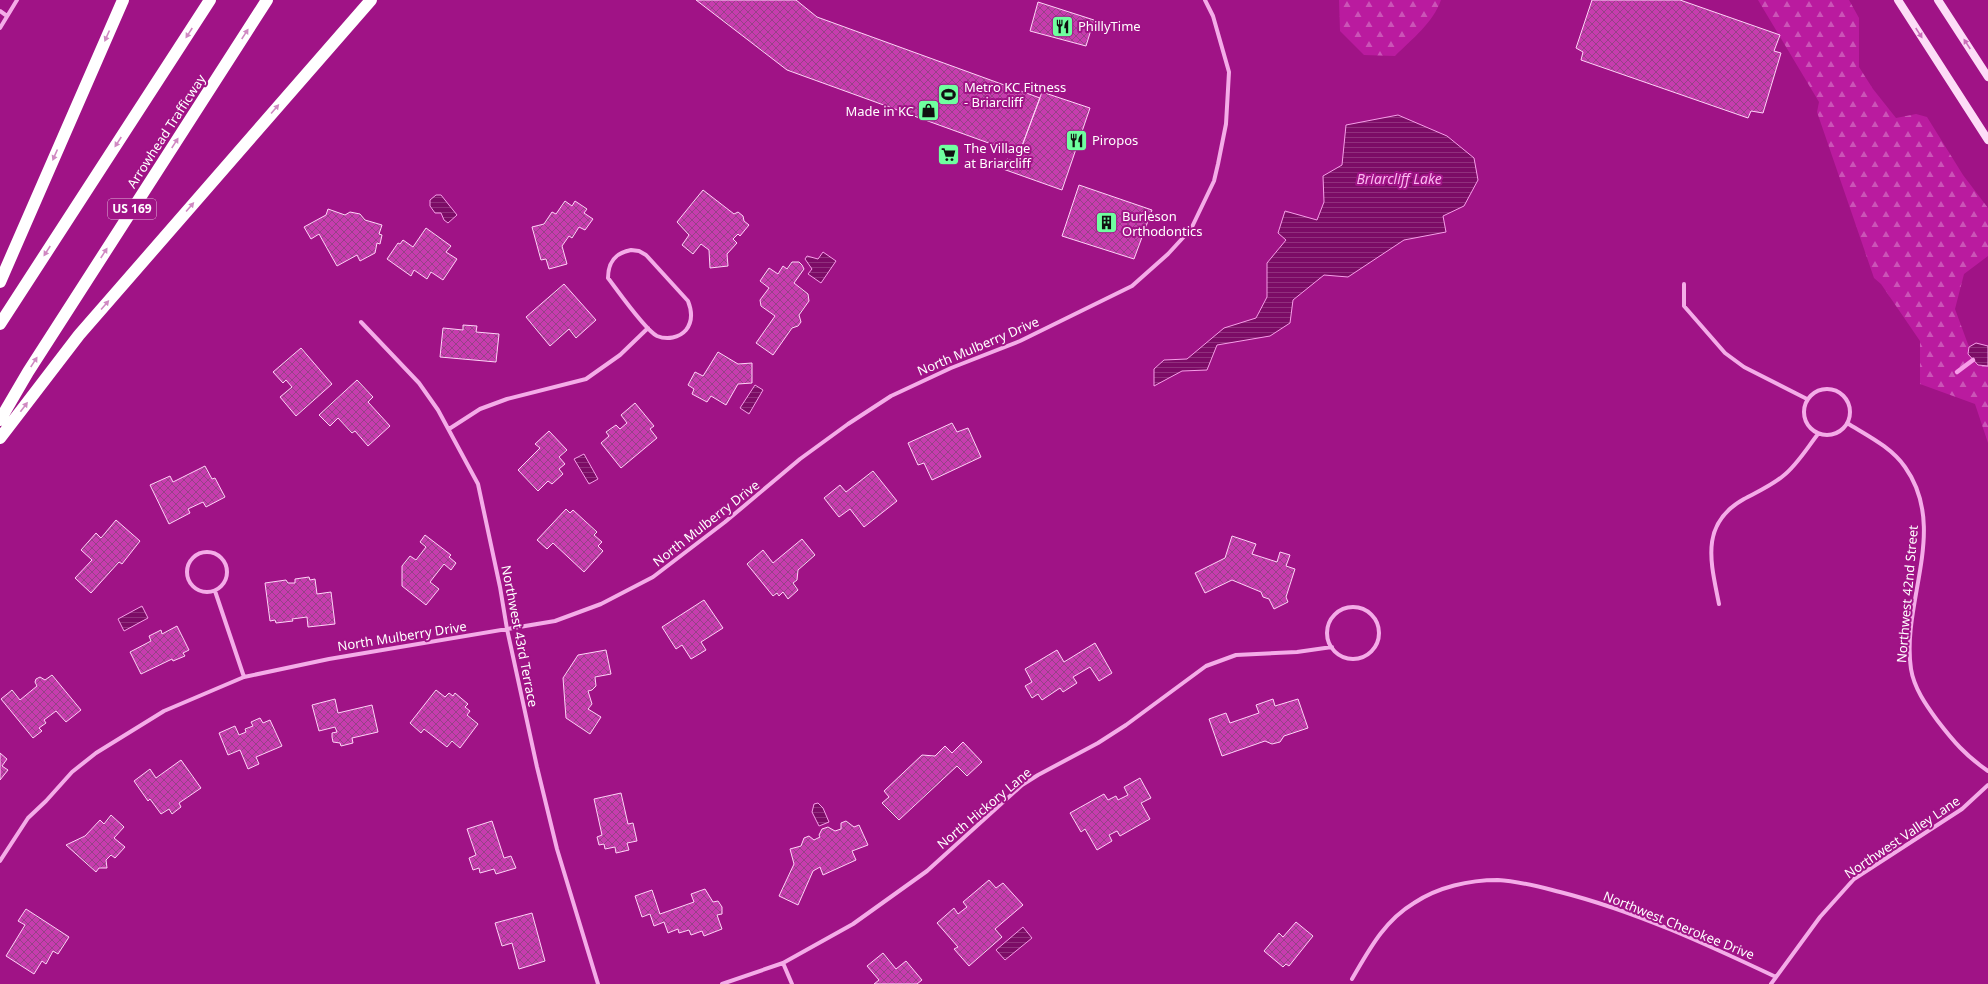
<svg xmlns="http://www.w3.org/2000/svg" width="1988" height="984" font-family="'Noto Sans',sans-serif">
<defs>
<pattern id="forest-firs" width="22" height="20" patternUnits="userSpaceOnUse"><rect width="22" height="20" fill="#ba1b9f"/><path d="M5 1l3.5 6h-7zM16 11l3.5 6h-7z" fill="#cb54b7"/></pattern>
<pattern id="water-rules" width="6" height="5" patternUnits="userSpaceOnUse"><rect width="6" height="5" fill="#7c0c66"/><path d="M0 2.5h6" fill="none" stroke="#90307d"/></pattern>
<pattern id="building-cross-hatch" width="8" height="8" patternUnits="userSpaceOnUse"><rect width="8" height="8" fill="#c73cae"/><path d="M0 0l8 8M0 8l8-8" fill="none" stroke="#964287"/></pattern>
</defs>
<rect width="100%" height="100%" fill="#a01386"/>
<!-- forest -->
<path fill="url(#forest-firs)" d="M1339 0H1441C1433 23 1412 39 1395 56L1364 55 1340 31Z
M1758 0H1849L1859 18V67L1873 89 1896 118 1916 114 1927 117 1963 175 1988 208V256L1964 274 1955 309 1969 347 1968 354 1978 365 1988 366V443L1975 404 1920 384V341L1881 284 1874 278 1817 112 1819 102Z"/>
<!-- water -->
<path fill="url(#water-rules)" stroke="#f79ee9" d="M1398 115 1447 136 1474 158 1478 180 1464 206 1443 216 1446 232 1404 240 1348 277 1324 275 1293 300 1290 323 1270 336 1217 345 1207 370 1182 371 1154 386V369L1164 360 1187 359 1224 328 1256 318 1267 297V263L1286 240 1278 233 1285 211 1317 220 1324 202 1323 176 1342 165 1346 125Z
M436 195H441L457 215 448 223 444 220 441 213H435L430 206V200Z
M823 252 836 261 821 283 808 274 812 269 805 259 807 256 818 259Z
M1976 343 1988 346V366L1978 365 1968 354 1969 347Z
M755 385 763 390 749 414 740 408Z
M584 454 598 479 589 484 574 459Z
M142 606 148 618 124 631 118 619Z
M818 803 823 808 829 822 819 826 812 812 814 804Z
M1023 927 1032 938 1005 960 996 950Z"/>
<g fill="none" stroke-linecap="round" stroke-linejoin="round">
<!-- stream -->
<path stroke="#f79ee9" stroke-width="4.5" d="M1957 372 1973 360"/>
</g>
<!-- building -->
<path fill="url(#building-cross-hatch)" stroke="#fed4f7" d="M696 0H796L817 17 1040 98 1019 154 787 70Z
M1592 0H1680L1780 35 1774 51 1781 53 1763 113 1751 111 1748 118 1581 60 1583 52 1576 48Z
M1038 2 1094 20 1086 46 1030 31Z
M1042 92 1090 108 1062 190 1003 169 1007 159 1016 162Z
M1079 185 1152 210 1134 259 1062 236Z
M703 190 734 214 738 212 743 216 744 221 749 225 740 236 738 234 733 239 737 243 727 254 728 266 710 268 709 250 701 244 693 254 682 245 689 235 677 222Z
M565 201 572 206 575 201 587 209 584 213 593 219 585 230 579 227 572 238 569 236 562 246 567 264 549 269 546 259 541 260 532 227 544 224 552 212 556 214Z
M328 209 345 215 350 212 360 214 365 220 382 225 379 234 382 235 380 244 377 243 375 253 360 261 357 255 337 266 319 234 311 239 304 227 326 215Z
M426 228 451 246 446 252 457 259 443 280 431 272 427 279 414 270 411 276 387 259 398 243 400 244 403 240 413 247Z
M792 262H799L802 265 804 269 794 283 808 294 809 301 799 315 801 322 798 326 792 328 773 355 756 343 775 316 761 306 760 300 769 288 760 281 769 268 778 274 783 266 787 269Z
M564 284 596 320 576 338 569 329 550 346 526 317Z
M463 325 477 326 476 332 499 334 496 362 440 357 443 328 463 330Z
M301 348 332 384 296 416 280 397 292 387 286 380 283 383 273 372Z
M718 352 738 364 752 363V383L738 384 726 405 711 396 707 402 692 394 694 389 688 385 695 372 703 376Z
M357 380 373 397 368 402 390 426 368 446 355 431 352 433 338 418 330 426 319 415Z
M635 403 654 426 650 429 657 438 621 468 601 443 609 436 606 432 616 425 620 429 627 423 621 415Z
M952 423 957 432 968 428 981 457 932 480 924 463 918 465 908 443Z
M549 431 567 450 559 457 565 464 559 469 563 474 552 484 548 481 538 491 518 470 540 448 535 444Z
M205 466 212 479 215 478 225 497 206 507 203 502 188 509 190 513 169 524 150 485 170 476 173 482Z
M873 471 897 501 864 527 850 509 839 517 824 498 840 485 846 492Z
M566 509 570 513 573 510 597 532 594 535 602 542 598 546 603 551 584 572 553 543 547 549 537 540Z
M116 520 140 541 122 564 119 562 91 593 75 578 92 560 81 550 96 533 101 538Z
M425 535 451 555 449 557 456 563 451 570 444 564 430 582 439 589 426 605 402 586V566L410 556 416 560 426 547 420 542Z
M1232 536 1256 544 1252 554 1277 562 1280 552 1290 555 1286 566 1295 569 1286 597 1288 602 1274 609 1269 599 1263 597 1261 592 1232 580 1205 593 1195 573 1225 558Z
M802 539 815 555 798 570 797 580 793 583 798 590 788 599 783 592 779 596 777 593 773 596 747 564 763 550 773 563Z
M309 577 310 580 315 579 317 594 331 592 335 624 308 627 307 617 292 619 293 621 276 623 275 620 270 621 265 583 286 580 288 583H295V579Z
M704 600 723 628 701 642 706 650 691 659 682 645 676 649 662 627Z
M177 626 189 650 183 653 185 656 173 661 172 659 141 674 130 652 151 641 149 636 161 630 162 634Z
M1095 643 1112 673 1099 681 1090 667 1073 677 1077 683 1063 692 1060 688 1042 700 1038 694 1032 698 1025 686 1032 682 1025 669 1057 650 1064 662Z
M606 650 611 674 595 677 596 686 592 690 588 691 592 704 588 709 601 717 590 734 566 718 563 678 578 655Z
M52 675 81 710 66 722 56 711 44 720 46 723 39 728 42 731 33 738 1 699 12 690 20 700 37 686 35 682 36 679 40 677 45 680Z
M436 690 445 697 449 693 453 696 455 693 468 704 465 707 470 711 467 715 478 724 460 748 452 741 447 747 424 729 421 733 410 723Z
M335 699 338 713 372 705 378 732 352 738 353 743 341 746 340 743 333 742 332 737V733L337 732 335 727 319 731 312 705Z
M1273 699 1275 706 1298 699 1308 728 1284 736 1280 742 1272 744 1265 741 1222 756 1209 719 1226 713 1230 723 1259 713 1256 705Z
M260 718 263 723 270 720 282 746 256 757 259 764 248 769 240 750 228 755 219 733 235 726 239 735 246 732 245 729 253 726 251 722Z
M963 742 982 762 967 776 957 766 899 820 882 803 889 797 884 791 922 755 935 756 945 746 952 753Z
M0 753 7 759 2 766 8 770 0 780Z
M181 760 201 788 179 803 181 807 172 814 169 809 161 814 150 799 148 801 134 781 150 769 156 778Z
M1140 778 1151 798 1141 803 1150 819 1120 836 1117 831 1109 835 1112 841 1097 850 1085 829 1081 832 1070 813 1104 794 1108 800 1116 796 1118 800 1128 795 1124 787Z
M621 793 628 824 633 823 637 841 627 843 629 850 616 853 615 847 605 849 604 844 599 845 597 837 602 835 594 799Z
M111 815 124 827 114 838 125 847 115 858 111 855 106 860 107 868H99L96 872 66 845 85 836 100 820 104 824Z
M492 821 504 858 511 856 516 868 496 874 494 869 480 873 479 868 473 870 469 858 476 855 467 829Z
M846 821 854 827 859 825 868 845 852 851 856 860 823 875 820 867 813 871 798 905 779 896 794 864 790 849 801 846 804 838 809 836 814 840 820 837 819 835 822 829 828 827 835 831 841 829V823Z
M989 880 996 888 1003 883 1023 905 995 929 1002 937 969 966 954 949 958 947 937 923 954 908 958 914 967 907 963 902Z
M705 889 713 902 718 901 722 907V914L717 915 722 929 704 936 702 931 691 935 689 930 679 933 678 929 668 933 664 922 654 926 650 914 642 917 635 896 652 890 660 914 694 902 691 894Z
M26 909 69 937 58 954 53 951 46 964 42 961 34 974 6 956 25 925 18 921Z
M532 913 545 961 519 969 512 943 502 946 495 923Z
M1296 922 1313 936 1289 966 1286 964 1283 967 1264 951 1279 933 1283 937Z
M883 953 896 969 906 961 922 980 917 984H874L879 980 867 966Z"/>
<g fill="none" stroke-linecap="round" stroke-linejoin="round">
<!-- street -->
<path stroke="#f4ace8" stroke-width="4" d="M0 11 7 16
M0 28 17 0
M631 250 639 251 646 255 688 301C692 311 693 321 686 330 679 338 667 340 657 336 645 330 618 291 608 278 608 262 615 253 631 250Z
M1684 284V306L1725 353 1744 367 1807 399
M361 322 419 383 438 410 478 484 500 587 507 629 537 767 557 849 598 984
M1804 412a23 23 0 1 1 46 0a23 23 0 1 1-46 0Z
M1847 423C1868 436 1891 447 1905 467 1949 529 1901 602 1911 669 1914 688 1926 705 1937 720 1953 741 1966 756 1988 771
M449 429 480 409 507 399 586 379 620 355 648 328
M187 572a20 20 0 1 1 40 0a20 20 0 1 1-40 0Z
M215 591 244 677
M1719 604C1711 563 1699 524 1744 499 1757 492 1771 486 1783 476 1797 465 1807 448 1818 434
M1327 633a26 26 0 1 1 52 0a26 26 0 1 1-52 0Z
M0 861 28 818 46 801 72 772 96 753 164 711 244 677 329 659 555 621 601 604 653 577 725 522 800 459 848 424 891 396 951 368 1020 341 1132 286 1168 254 1191 229 1214 181 1218 164 1226 124 1229 72 1213 16 1205 0
M783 963 792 984
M1352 979C1369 950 1384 921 1414 903 1438 887 1469 880 1498 880 1519 881 1540 887 1560 892 1635 911 1706 944 1776 977
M722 984 783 963 853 924 927 871 1022 785 1038 775 1098 743 1126 725 1206 666 1236 655 1297 652 1332 647
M1771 984 1820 917 1854 879 1962 809 1988 785"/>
<!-- secondary -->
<path stroke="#fddcf7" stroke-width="8" d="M1898 0 1988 140
M1938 0 1988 77"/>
<!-- highway -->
<path stroke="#fff" stroke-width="12" d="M0 282 123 0
M0 324 210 0
M0 420 28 372 267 0
M0 438 79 335 371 0"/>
</g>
<!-- one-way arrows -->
<defs><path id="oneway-solid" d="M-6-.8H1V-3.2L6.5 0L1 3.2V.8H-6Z"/></defs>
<g fill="#d089c2">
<use href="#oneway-solid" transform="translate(189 33) rotate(123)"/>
<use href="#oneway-solid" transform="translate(245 34) rotate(-57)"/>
<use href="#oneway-solid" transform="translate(107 36) rotate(114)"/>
<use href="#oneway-solid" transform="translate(275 109) rotate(-49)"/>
<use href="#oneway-solid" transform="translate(118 142) rotate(123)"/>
<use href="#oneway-solid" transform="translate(175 143) rotate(-57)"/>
<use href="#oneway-solid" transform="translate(55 155) rotate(114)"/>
<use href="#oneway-solid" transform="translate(190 207) rotate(-49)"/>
<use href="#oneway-solid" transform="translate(47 251) rotate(123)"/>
<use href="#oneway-solid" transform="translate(104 253) rotate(-57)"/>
<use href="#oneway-solid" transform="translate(105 305) rotate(-49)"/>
<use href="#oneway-solid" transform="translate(34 362) rotate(-57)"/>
<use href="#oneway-solid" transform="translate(24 407) rotate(-53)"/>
</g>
<g fill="#ca6db9">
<use href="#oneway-solid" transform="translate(1919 33) rotate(57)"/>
<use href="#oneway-solid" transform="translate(1967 44) rotate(-123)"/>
</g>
<!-- icons -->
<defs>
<symbol id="restaurant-square" viewBox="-11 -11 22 22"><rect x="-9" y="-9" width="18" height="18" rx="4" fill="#6fff9f" stroke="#a01386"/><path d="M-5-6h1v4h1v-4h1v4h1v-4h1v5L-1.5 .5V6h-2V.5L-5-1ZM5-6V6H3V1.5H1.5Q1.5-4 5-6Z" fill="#111"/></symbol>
<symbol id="stadium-square" viewBox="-11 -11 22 22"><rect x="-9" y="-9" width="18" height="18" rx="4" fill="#6fff9f" stroke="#a01386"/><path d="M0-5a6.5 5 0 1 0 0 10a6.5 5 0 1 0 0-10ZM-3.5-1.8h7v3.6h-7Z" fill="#111"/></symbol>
<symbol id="shop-square" viewBox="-11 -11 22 22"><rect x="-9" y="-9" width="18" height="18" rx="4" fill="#6fff9f" stroke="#a01386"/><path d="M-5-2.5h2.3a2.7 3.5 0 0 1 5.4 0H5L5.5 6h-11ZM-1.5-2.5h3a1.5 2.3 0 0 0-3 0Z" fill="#111"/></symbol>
<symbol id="supermarket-square" viewBox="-11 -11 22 22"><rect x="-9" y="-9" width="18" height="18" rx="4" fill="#6fff9f" stroke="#a01386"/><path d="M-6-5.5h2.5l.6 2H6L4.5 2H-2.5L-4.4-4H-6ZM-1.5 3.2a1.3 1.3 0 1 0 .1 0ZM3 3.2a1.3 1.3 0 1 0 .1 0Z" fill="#111"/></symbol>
<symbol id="building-square" viewBox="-11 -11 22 22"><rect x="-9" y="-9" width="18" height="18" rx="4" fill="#6fff9f" stroke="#a01386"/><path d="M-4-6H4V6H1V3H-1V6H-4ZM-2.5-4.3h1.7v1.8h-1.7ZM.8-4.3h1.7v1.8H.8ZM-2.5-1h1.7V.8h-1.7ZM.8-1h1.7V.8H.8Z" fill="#111"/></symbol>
</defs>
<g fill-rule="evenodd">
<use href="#restaurant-square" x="1050" y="14" width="25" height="25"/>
<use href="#stadium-square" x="936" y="82" width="25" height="25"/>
<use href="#shop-square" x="916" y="98" width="25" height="25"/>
<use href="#restaurant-square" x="1064" y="128" width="25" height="25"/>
<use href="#supermarket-square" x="936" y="142" width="25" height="25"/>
<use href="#building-square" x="1094" y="210" width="25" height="25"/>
</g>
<g text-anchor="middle" stroke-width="4" stroke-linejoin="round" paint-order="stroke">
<!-- shield labels -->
<rect fill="#a01386" stroke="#e2b8db" stroke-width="1" x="108" y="199" width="48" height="20" rx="3"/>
<g font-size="12" font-weight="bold" fill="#fff">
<text x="132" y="213">US 169</text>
</g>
<!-- poi labels -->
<g font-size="13" fill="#fff" stroke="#a01386" text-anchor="start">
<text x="1078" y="31">PhillyTime</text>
<text x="964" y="92">Metro KC Fitness<tspan x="964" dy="15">- Briarcliff</tspan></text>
<text x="914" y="116" text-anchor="end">Made in KC</text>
<text x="1092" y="145">Piropos</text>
<text x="964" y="153">The Village<tspan x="964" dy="15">at Briarcliff</tspan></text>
<text x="1122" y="221">Burleson<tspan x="1122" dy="15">Orthodontics</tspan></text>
</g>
<!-- street labels -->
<g font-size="13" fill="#fff" stroke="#a01386">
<text transform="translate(166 131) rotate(-57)" y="5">Arrowhead Trafficway</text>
<text transform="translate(978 346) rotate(-23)" y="5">North Mulberry Drive</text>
<text transform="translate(706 523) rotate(-38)" y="5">North Mulberry Drive</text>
<text transform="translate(1907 594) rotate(-85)" y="5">Northwest 42nd Street</text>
<text transform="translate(402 636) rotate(-9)" y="5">North Mulberry Drive</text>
<text transform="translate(520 636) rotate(79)" y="5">Northwest 43rd Terrace</text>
<text transform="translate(984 808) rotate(-40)" y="5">North Hickory Lane</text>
<text transform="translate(1902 837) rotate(-34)" y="5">Northwest Valley Lane</text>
<text transform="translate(1679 925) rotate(22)" y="5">Northwest Cherokee Drive</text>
</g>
<!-- water labels -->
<g font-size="14" font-style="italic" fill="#fbb8f0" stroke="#a01386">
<text x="1399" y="184">Briarcliff Lake</text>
</g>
</g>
</svg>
